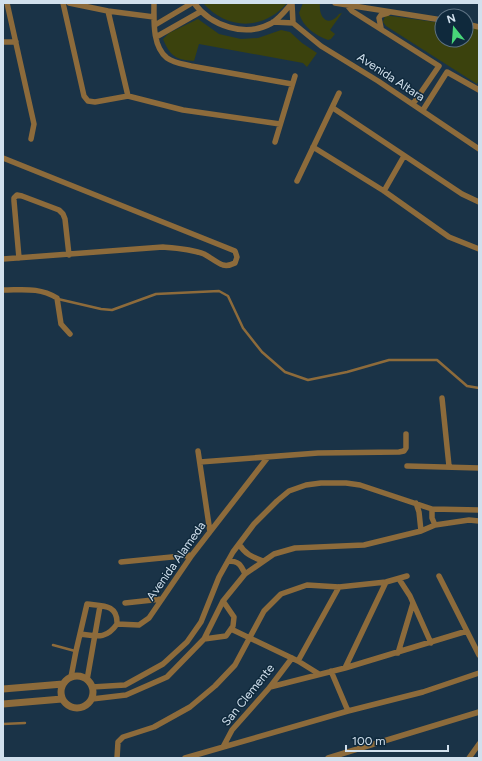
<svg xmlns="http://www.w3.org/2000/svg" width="482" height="761" font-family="Figtree,sans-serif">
<rect width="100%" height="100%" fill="#1a3347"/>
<!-- green -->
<path fill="#3b420d" d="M203 3H287C263 31 227 30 203 3Z
M303 3H320C318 18 329 28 339 14L342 13 330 30 335 34 331 39 328 40C315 35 303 27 299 13Z
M385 16H391L442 23V40H466V27L479 29V79L477 84 386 26 383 22Z
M198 19 219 34 241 39 258 38 281 30 290 32 302 43 317 53 307 67 303 63 199 44 194 61C176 60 170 56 163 39L169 33Z"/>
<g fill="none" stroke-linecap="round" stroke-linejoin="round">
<!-- service -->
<path stroke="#8d6b3b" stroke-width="2.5" d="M58 299 101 309 112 310 156 294 219 291 228 296 243 328 262 352 285 372 308 380 347 372 389 360H437L467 386 479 388
M53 645 75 651
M3 724 25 723"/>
<!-- minor -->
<path stroke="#8d6b3b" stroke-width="5.5" d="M7 3 34 124 31 139
M63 3 84 96 88 101 95 102 128 96 183 110 280 124
M69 3 108 11 154 17
M154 3C154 20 152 46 167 58 174 63 183 64 191 66L292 84
M194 3C211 26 245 38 272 23 280 18 286 10 292 3
M335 3 442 20
M292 4 293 23
M347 5 352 11 439 66 413 104
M108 11 128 96
M273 22 293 23 321 46 378 81 479 149
M466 24 479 27
M155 25 192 3
M381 28 379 18 381 15 388 13
M156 37 200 12
M3 42H16
M333 108 462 194 479 202
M423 110 447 72 479 90
M275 142 295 76
M313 147 384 191 449 237 479 249
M3 158 235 251 237 257 235 263C231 265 227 266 223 265 217 263 210 257 204 254 192 249 176 248 163 247L3 259
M297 181 339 93
M384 191 404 156
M19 258 14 201V198L17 195 22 196 59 210 63 214 65 219 69 255
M3 290C23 290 39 287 57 298L61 324 70 334
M442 398 449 466
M198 451 210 532
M200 462 318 453 399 452 404 451 406 448V434
M407 466 479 468
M416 503 419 512 421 531
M432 509V518L435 525
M239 544C245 554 252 557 263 561
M228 561C239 561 241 565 245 574
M121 562 192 555
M439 576 479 655
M399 579 410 596 431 643
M125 603 162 599
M117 624 139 625 149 618 192 555 268 457
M231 629 298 661 319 674
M80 634C96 636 106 640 117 624
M204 639 226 636 233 626 234 617 223 601
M398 653 413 603
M298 661 339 587
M345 668 386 582
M331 671 348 711
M71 677 76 651 87 604C102 606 118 604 117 624
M87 680 100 606
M92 687 125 685 163 664 187 642 201 622 219 577 233 552 254 524 277 501 289 491 306 485 321 483H346L360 485 432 509 479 510
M270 687 345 668 467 631
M92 699 126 695 167 677 204 639 223 601 245 574 274 554 295 548 364 545 421 531 435 525 469 520 479 521
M223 747 232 730 270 687 292 658
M117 758 118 742 123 737 154 727 190 707 215 686 235 665 264 611 281 594 307 585 339 587 386 582 407 576
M185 758 348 711 423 692 479 673
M328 758 479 712
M469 758 479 744"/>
<!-- tertiary -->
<path stroke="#8d6b3b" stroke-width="7" d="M61 692a16 16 0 1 1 32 0a16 16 0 1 1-32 0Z
M3 689 63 684
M3 704 62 699"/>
</g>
<g text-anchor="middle" stroke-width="3" stroke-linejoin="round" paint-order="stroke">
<!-- street labels -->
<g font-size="12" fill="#d1e0ed" stroke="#0f293c">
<text transform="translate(391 77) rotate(33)" y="4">Avenida Altara</text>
<text transform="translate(176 561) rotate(-55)" y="4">Avenida Alameda</text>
<text transform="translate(248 695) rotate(-51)" y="4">San Clemente</text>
</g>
</g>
<!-- border -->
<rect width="482" height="761" fill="none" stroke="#d1e0ed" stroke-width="8"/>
<!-- north arrow -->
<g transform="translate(454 28) rotate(343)"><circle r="19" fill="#0f293c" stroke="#5d7283"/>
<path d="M0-3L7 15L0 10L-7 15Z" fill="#48d779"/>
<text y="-6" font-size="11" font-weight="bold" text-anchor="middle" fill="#d1e0ed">N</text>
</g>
<!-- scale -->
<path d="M346 745v6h102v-6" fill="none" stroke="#d1e0ed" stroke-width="2"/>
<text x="352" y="745" font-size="12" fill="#d1e0ed" stroke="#0f293c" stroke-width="3" paint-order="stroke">100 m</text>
</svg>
